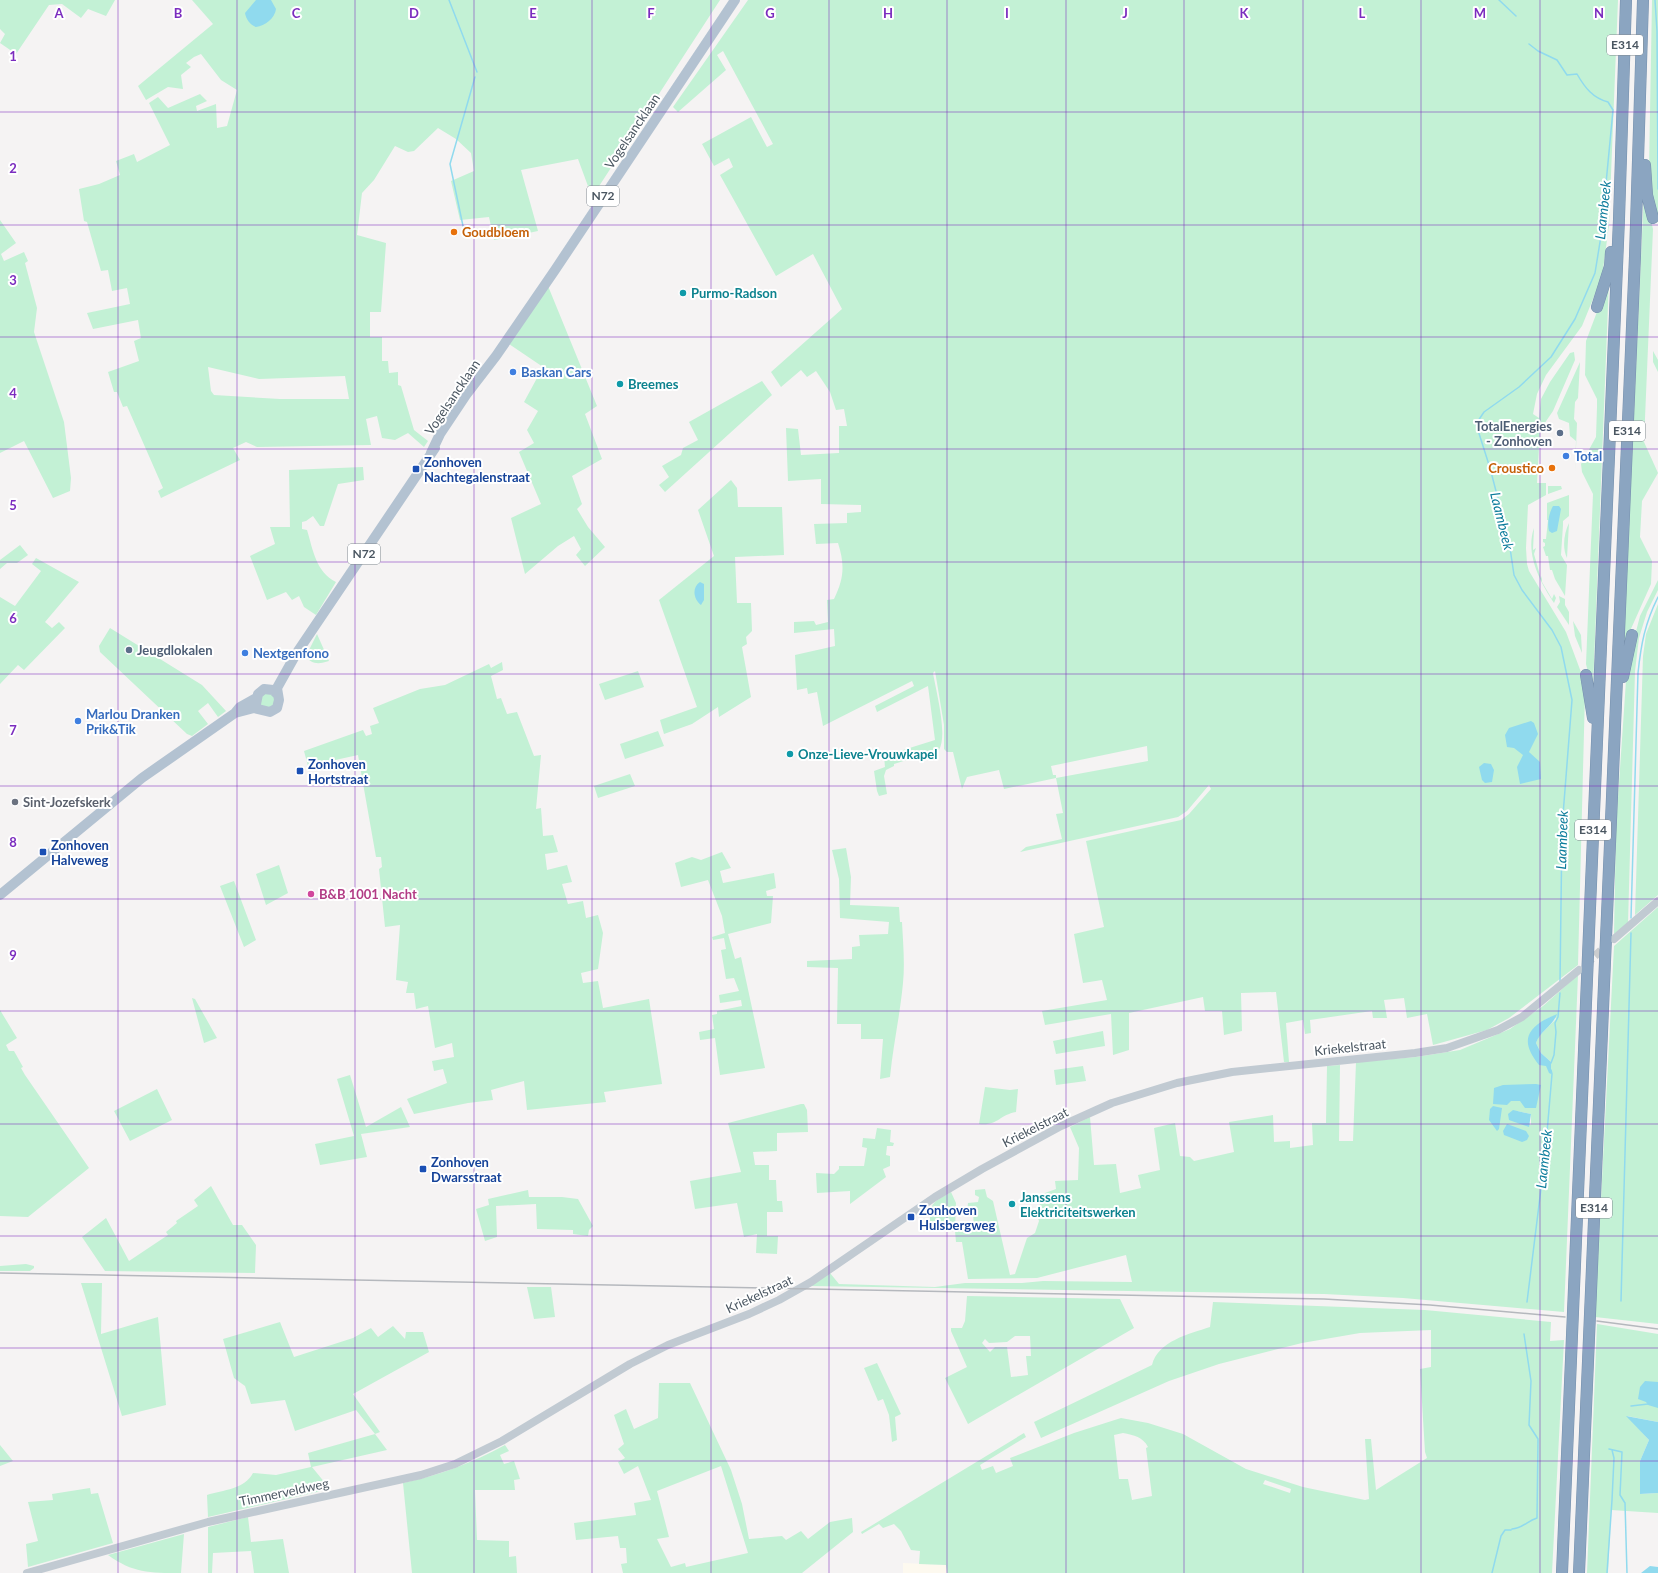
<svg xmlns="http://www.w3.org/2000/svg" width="1658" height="1573" font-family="Lato,sans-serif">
<rect width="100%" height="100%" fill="#f5f3f3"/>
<!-- commercial -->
<path fill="#fdf9ef" d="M903 1563 946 1565 947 1573H903Z"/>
<!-- green -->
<path fill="#c3f1d5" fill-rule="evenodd" d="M0 0H115L106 16 88 9 81 18 62 4 49 5 16 54 0 43 5 34 0 29Z
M192 0H720L592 197 578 159 521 170 538 231 494 240 489 217 460 220 451 181 474 171 471 153 456 139 438 128 414 151 408 152 395 146 374 180 362 193 357 235 386 243 381 312H370V337H382V361H388L389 373 398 372V385L401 386 414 430 428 441 424 447 408 433 395 440 382 438 377 416 366 419 371 445 257 447 246 442 233 448 240 460 161 498 158 491 163 488 127 406 123 407 117 392H114L108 372 139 361 134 341 141 338 138 320 93 329 87 313 130 304 127 288 112 291 108 270 101 271 87 222 84 221 79 189 99 184 120 175 116 161 134 154 137 162 170 145 149 103 158 97 168 108 200 94 207 101 196 106 197 111 216 104 217 128 227 126 237 90 221 80 201 54 194 57 186 63 191 67 181 75 183 89 168 87 146 100 138 86 213 24ZM208 367 259 379 345 376 349 399H280L214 395 211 391Z
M748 0H1618L1609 225 1602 277 1582 326 1546 375 1537 394 1533 414 1539 418 1541 399 1550 382 1570 353 1574 352 1575 360 1553 411 1540 430 1537 483H1546V495L1528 505 1526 548 1527 564 1529 571 1566 632 1582 675 1585 693 1578 965 1509 1018 1487 1030 1433 1045 1427 1014 1407 1018 1404 998 1384 1000 1387 1018H1373L1372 1011 1310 1020 1311 1033 1305 1034 1303 1020 1286 1023 1289 1062H1284L1276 992 1241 993 1242 1031 1224 1035 1222 1011H1205L1203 997 1129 1013V1050L1113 1055 1111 1014 1045 1025 1042 1011 1107 1000 1102 980 1083 983 1074 934 1104 927 1086 841 1181 820 1189 814 1211 789 1209 785 1187 811 1178 817 1020 852 1026 847 1062 839 1056 814 1063 813 1056 778 1004 789 999 770 967 777 962 789 953 752H947L944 749V725L935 671 933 673C936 691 948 735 939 750L894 764V766L886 770 884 776 887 794 879 796 877 791 874 771 885 767 884 756 935 740 928 686 877 712 875 706 914 686 912 681 823 726 817 692 808 694 807 688 797 690 795 655 835 646 834 629 794 633V622L814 621 816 625 828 622 827 600 834 599C844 579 845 565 838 543L816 544 814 524 847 523V513L861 512V505L821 504V479L788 481 786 428 798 429 801 455 839 453V426H847L844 409 836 410 830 392 816 371 807 377 801 370 781 387 771 372 842 309 813 254 776 276 720 175 733 167 729 158 714 166 702 144 751 117 767 147 773 144 723 51 717 55 726 70 678 112 673 107ZM1147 746 1148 761 1056 778V775H1053L1051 766Z
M1652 0H1658V223L1652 204 1649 170Z
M1644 191 1653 229 1644 442 1658 473 1642 501 1640 537 1652 561 1651 584 1630 631 1623 658Z
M0 220 16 243 1 254 4 261 24 252 28 261 25 263 37 308 34 332 64 422 71 478 70 491 53 498 24 441 0 453Z
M1609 280 1593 688 1592 689 1586 664 1593 494 1582 472 1581 464 1596 437 1597 407V399L1585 375 1586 341Z
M548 286 597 406 585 414 602 459 572 476 582 504 577 509 588 527 605 547 585 566 576 555 581 549 574 536 558 546 525 574 511 518 541 504 519 452 534 443 527 430 538 411 524 402 543 367 509 344Z
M1653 351 1658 360V372L1653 362Z
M1580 362 1578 398 1575 402 1574 419 1577 423 1575 473 1576 441 1570 436 1569 423 1559 419 1557 413Z
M762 381 772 395 665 492 659 485 669 477 662 466 681 455 683 448 698 440 689 422Z
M363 467 364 480 338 484 324 526H320L313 516 306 521 302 522V529L307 530C313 550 316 572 336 582L316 615 304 607 299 596 292 600 286 592 267 600 250 556 275 544 270 527H290L289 470Z
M731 480 737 488 738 507H782L784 555 735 557 737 603H751L752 631 746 637 747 644 742 647 751 697 719 717 718 707 692 724 664 734 660 720 697 707 659 600 714 556 698 510Z
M1548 486H1561L1562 489 1548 494Z
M1569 495V516L1563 521V525L1561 555 1567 565 1565 596 1555 579 1552 570H1550L1548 556H1546L1543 547 1545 546V543L1543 542V539H1546L1548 520H1547V503Z
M1569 523 1567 558C1562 548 1564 533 1569 523Z
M1534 528 1533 550 1536 548 1534 554 1541 579 1542 576V582L1552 599 1554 594 1556 598 1554 603C1540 582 1525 554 1534 528Z
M20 545 28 555 17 563H7L0 569V560Z
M36 558 79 582 45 622 52 628 59 622 65 628 24 670 18 665 0 684V597L15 606 41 571 32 564Z
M1658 580V590L1647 612 1639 638 1635 671 1628 924 1614 934 1616 827 1627 666 1640 616Z
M1559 596 1565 599V605L1569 612V625L1557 607 1560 602Z
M1658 604V895L1635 915 1643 656 1646 634Z
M1573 621 1581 635 1582 653 1575 636Z
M110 628 202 685 226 711 218 717 208 703 198 711 208 724 192 736 187 734 100 652 99 646Z
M317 634 329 661C320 664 311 665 306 656Z
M502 662 503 670 491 676 497 699 501 698 507 714 517 712 534 756 541 755 536 809 541 808 543 836 553 835 558 852 545 854 547 870 567 865 572 882 562 884 568 904 583 901 586 918 598 915 603 933 598 969 581 973 583 983 598 981 603 1008 649 999 662 1084 604 1092 606 1102 527 1110 524 1081 491 1090 493 1100 468 1103 414 1114 407 1099 447 1083 443 1069 434 1071 432 1061 454 1057 452 1043 435 1048 428 1006 416 1009 414 993H406L408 982 396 980 400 925 385 927 379 869 382 867 381 857H376L358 755 308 766 304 751 363 730 366 736 372 734 370 726 379 723 373 708 420 689 445 685 489 664 491 668Z
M638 671 644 687 605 700 599 684Z
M270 693 274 696 275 704 269 708 260 705 262 694Z
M658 731 664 746 625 759 620 744Z
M630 774 635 786 598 798 594 786Z
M846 848 851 877 850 905 899 907 900 922H902C903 942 905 963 903 983 900 1015 893 1046 890 1077L880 1079 883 1039H861V1024H837L838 968 807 967V961L852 959V947L860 946 859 935 888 934 889 922 840 918 839 879 832 850Z
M722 852 731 868 720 871 723 883 774 873 776 888 766 891 767 896H773L771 923 728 934 735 959 741 957 765 1068 720 1075 715 1038 700 1040 699 1032 714 1029 712 1015 717 1014V1011L742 1006 741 1000 720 1003 719 995 739 991 734 978 726 979 721 950 726 949 724 938 713 940 712 937 725 933 722 916 708 880 681 887 675 863 692 857 701 860Z
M279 865 288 893 266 905 256 874Z
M234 881 256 940 244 947 220 886Z
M1658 907V1324L1595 1317 1614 946Z
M1578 975 1564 1312 1403 1298 1324 1294 810 1286 830 1273 839 1284 935 1287 965 1283H1022L1043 1281 1132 1282 1126 1255 1037 1278 968 1279 962 1242H956L955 1231 950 1228 949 1222 930 1223C930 1201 933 1203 951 1192L956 1203 955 1231H974L973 1212H967L968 1203 978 1202 979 1197 975 1195V1190L985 1189 987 1197 993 1201 1010 1275 1015 1274 1027 1238 1035 1233 1039 1221 1036 1213 1045 1193 1056 1189 1055 1181 1078 1180 1079 1148 1070 1127 1090 1117 1094 1165 1116 1164 1120 1193 1141 1188 1138 1175 1160 1170 1154 1128 1175 1123 1180 1156 1190 1157 1194 1161 1234 1152 1229 1122 1273 1115 1274 1142 1290 1141V1148L1313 1145 1312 1123H1326L1327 1066 1340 1065 1339 1141H1353L1356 1062 1416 1057 1460 1050 1510 1029 1543 1006ZM1554 1016 1556 1019 1538 1037 1536 1043 1541 1053 1551 1062 1548 1068 1529 1036 1546 1019ZM1541 1085 1520 1101H1511ZM1517 1111 1531 1114V1125Z
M192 998 195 999 217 1038 204 1043Z
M0 1010 17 1038 6 1045 9 1051H14L23 1067 21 1068 25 1075 89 1168 28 1217 0 1216Z
M1103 1031 1105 1046 1056 1054 1053 1041Z
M1083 1066 1086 1081 1056 1085 1054 1070Z
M350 1075 366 1127 401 1107 410 1127 361 1134 367 1157 320 1165 315 1144 354 1136 337 1079Z
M985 1087 1010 1090 1018 1089 1016 1112C999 1115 998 1126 979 1124Z
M157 1089 172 1120 130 1141 114 1111Z
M801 1104H804L807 1110 808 1132 777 1133V1151L753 1152 755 1165H769V1180H776L777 1201H782L783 1212H767V1236H778L777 1254 756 1253 757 1234 744 1237 737 1203 695 1209 690 1181 741 1172 728 1123Z
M877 1128 891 1130 890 1142 894 1143 893 1146H887L886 1155 890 1156V1166L883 1169 886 1177 850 1204V1191L817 1193 816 1173 834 1174 839 1169V1166H864L867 1148 862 1147 863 1138 875 1139Z
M211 1186 233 1225H242L256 1245 255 1273 105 1271 82 1237 106 1218 129 1261 168 1235 166 1232 177 1223 176 1221 198 1206 194 1200Z
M528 1190 529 1197H562L578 1199 593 1226 589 1230 588 1236 573 1234V1230L537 1229 536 1204 496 1206 497 1237 485 1241 476 1209 489 1205 488 1199Z
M26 1264 34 1266V1268L30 1271H0V1266Z
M81 1283H102L101 1334 158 1317 166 1405 122 1416Z
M527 1287H551L555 1317 534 1319Z
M967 1296 1120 1299 1134 1328 968 1424 945 1378 967 1367 951 1331V1328H962L965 1321ZM1015 1336H1030L1031 1356H1026L1028 1375 1011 1377 1007 1347H995L990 1352 982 1343 985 1339 989 1343 1007 1342Z
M1213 1302 1425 1310 1551 1322 1550 1341 1564 1340 1552 1573H947L946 1565 919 1564 920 1551 911 1550 901 1531 894 1524 883 1528 879 1524 862 1534 861 1532 1024 1433 1026 1437 980 1465 982 1470 993 1466 996 1473 1013 1466 1010 1458 1074 1433 1121 1418 1148 1423 1183 1434 1246 1469 1303 1487 1365 1500 1369 1499 1365 1439H1371L1376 1490 1427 1458 1425 1452 1420 1369 1431 1367V1330L1360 1333 1302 1343 1219 1364 1169 1381 1041 1438 1034 1422 1152 1365C1158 1341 1189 1334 1210 1327ZM1123 1433C1134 1435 1143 1437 1148 1447L1146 1448 1152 1496 1132 1500 1128 1479H1119L1114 1435ZM1265 1480 1291 1489 1290 1493 1263 1484Z
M280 1322 294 1357 353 1338 371 1328 378 1337 393 1326 405 1339 406 1332H423L429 1352 353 1394 380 1432 375 1434 387 1450 312 1467 330 1489 208 1517 207 1495C223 1490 245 1489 253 1473L276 1475 311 1467 308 1453 375 1434 356 1410 295 1431 285 1400 251 1404 245 1386 234 1378 223 1339Z
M1597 1324 1658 1334V1422L1627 1416 1649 1440 1640 1461V1494L1658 1493V1513L1611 1510 1608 1573H1587Z
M877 1363 901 1414 895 1417 897 1440 892 1442 889 1415 883 1399 878 1401 864 1368Z
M659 1383H690L731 1470 742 1504 749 1539 782 1536 786 1540 801 1531 808 1539 830 1522 852 1518 853 1532 802 1573H623L621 1564 627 1563 626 1548H620L618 1536 576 1540 574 1523 636 1515 634 1503 651 1500 638 1466 624 1474 618 1462 625 1458 618 1449 624 1444 614 1415 626 1409 634 1429 658 1418ZM721 1466 748 1553 686 1567 685 1563 671 1567 657 1539 669 1537 657 1491Z
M0 1445 13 1461 0 1466Z
M505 1445 509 1451 500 1455 504 1464 514 1461 520 1479 514 1480 515 1490H475L477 1540 509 1541V1557L516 1556 517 1573H412L403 1483C440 1475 472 1463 505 1445Z
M90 1488 91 1494 98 1493 113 1543 28 1567 26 1544 38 1541 28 1502 53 1500 52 1494Z
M248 1517 251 1542 283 1539 289 1573H254L251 1551 213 1553 212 1573H208V1527Z
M184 1534 181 1573C149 1573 133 1573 108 1555Z"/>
<!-- water -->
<path fill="#90daee" d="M256 0H271L276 9C275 18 265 26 256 27 250 25 246 19 245 13Z
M1553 506H1559L1561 509 1557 531 1552 533 1549 531C1547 523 1549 513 1553 506Z
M700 582 704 584V600L701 605C693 599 692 587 700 582Z
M1531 721 1534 723 1538 734 1529 752 1540 762 1541 779 1520 784 1517 767 1523 755 1514 748 1507 747 1505 735 1509 728Z
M1484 763 1491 764 1494 770 1492 782 1485 783 1482 780 1479 767Z
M1557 1014C1553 1026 1540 1031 1536 1043L1541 1053 1551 1062V1074L1549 1073 1546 1066 1539 1065C1524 1046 1522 1032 1546 1019 1549 1017 1554 1016 1557 1014Z
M1536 1084 1541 1085 1536 1108H1525L1520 1101H1511L1507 1105 1493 1104 1494 1088 1503 1085Z
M1493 1106 1502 1108 1499 1129 1497 1131 1489 1120 1490 1109Z
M1513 1110 1531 1114 1529 1127 1509 1120 1508 1114Z
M1507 1124 1526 1131 1529 1136 1527 1140 1522 1142 1504 1135 1503 1131Z
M1645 1381 1658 1382V1408L1648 1405 1646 1402 1638 1399 1640 1387Z
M1626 1416 1658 1422V1493L1640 1494V1461L1649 1440Z
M1650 1566 1658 1567V1573H1641Z"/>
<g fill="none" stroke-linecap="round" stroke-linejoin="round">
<!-- stream -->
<path stroke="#90daee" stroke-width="1.5" d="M449 0 477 72
M1499 0 1516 16
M1655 0 1657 31 1658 189
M1529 44 1538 51 1557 60 1567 75 1577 74C1585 88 1593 98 1608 102L1613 110 1601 236 1595 273 1575 319 1551 357 1519 387 1484 412 1476 424 1490 468 1509 541 1514 575 1522 590 1552 630 1561 647 1572 700 1562 828 1560 982
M463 226 450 164 475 77
M1631 918 1638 673C1641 644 1645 623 1658 597
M1551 1063 1554 1055 1556 1032 1555 1023 1558 1017 1560 993
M1621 1301 1631 933
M1527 1302 1545 1156 1552 1074 1551 1070
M1631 1406 1648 1404
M1609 1449 1622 1452 1620 1495 1625 1503 1627 1573
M1512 1529C1523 1528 1527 1521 1537 1518L1538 1439 1529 1425 1531 1381 1524 1334
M1492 1573 1501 1536 1505 1530H1511
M1607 1573 1612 1500 1614 1458 1612 1450"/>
<!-- minor-tunnel -->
<path stroke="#caccce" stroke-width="8" stroke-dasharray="8 4" stroke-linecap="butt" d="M1586 964 1607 945"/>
<defs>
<path id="highway" d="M1645 165 1647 195 1653 218
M1597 307 1610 266 1611 252
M1586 675 1593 718
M1623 677 1632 635
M1562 1573 1619 219 1626 0
M1579 1573 1635 256 1643 0"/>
</defs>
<!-- highway casing -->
<use href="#highway" stroke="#7690ad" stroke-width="12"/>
<!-- minor -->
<path stroke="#c1cad2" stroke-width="8" d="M1614 939 1658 901
M27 1573 208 1522 421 1475 455 1464 502 1441 630 1364 668 1345 749 1314 779 1300 811 1282 935 1197 982 1169 1061 1126 1112 1103 1177 1083 1232 1072 1415 1053 1447 1048 1498 1030 1522 1017 1579 970"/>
<!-- major -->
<path stroke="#b3c2d1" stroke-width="10" d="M431 453 440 434 466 395 496 356 555 270 735 0
M256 704 258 694 264 689 273 690 278 695
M235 713 254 708 270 712 277 708 279 700 277 688 296 654 435 448
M0 895 142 778 235 713 240 707 256 698"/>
<!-- highway -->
<use href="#highway" stroke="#8ba5c1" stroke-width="11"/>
<!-- rail -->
<path stroke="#b5b8bd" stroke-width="1.5" d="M0 1273 1324 1299 1430 1305 1565 1317
M1597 1321 1658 1329"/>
</g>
<!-- grid -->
<path fill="none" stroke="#7b2cbf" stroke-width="1" stroke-opacity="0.55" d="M118 0V1573M237 0V1573M355 0V1573M474 0V1573M592 0V1573M711 0V1573M829 0V1573M947 0V1573M1066 0V1573M1184 0V1573M1303 0V1573M1421 0V1573M1540 0V1573M0 112H1658M0 225H1658M0 337H1658M0 449H1658M0 562H1658M0 674H1658M0 786H1658M0 899H1658M0 1011H1658M0 1124H1658M0 1236H1658M0 1348H1658M0 1461H1658"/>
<!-- markers -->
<g fill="#e8710a" stroke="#fff" stroke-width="1.5">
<circle cx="454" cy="232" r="4"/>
<circle cx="1552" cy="468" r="4"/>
</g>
<g fill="#0f9aa8" stroke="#fff" stroke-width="1.5">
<circle cx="683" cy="293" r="4"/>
<circle cx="620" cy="384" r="4"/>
<circle cx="790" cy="754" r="4"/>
<circle cx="1012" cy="1204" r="4"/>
</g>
<g fill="#3f7fe0" stroke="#fff" stroke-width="1.5">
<circle cx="513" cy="372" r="4"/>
<circle cx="1566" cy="456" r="4"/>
<circle cx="245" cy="653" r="4"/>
<circle cx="78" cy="721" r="4"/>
</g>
<g fill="#5c6f8a" stroke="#fff" stroke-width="1.5">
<circle cx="1560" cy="433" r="4"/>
<circle cx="129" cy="650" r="4"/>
</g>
<g fill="#1a4fb4" stroke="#fff" stroke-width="1.5">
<rect x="412" y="465" width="8" height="8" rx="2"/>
<rect x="296" y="767" width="8" height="8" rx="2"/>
<rect x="39" y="848" width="8" height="8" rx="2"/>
<rect x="419" y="1165" width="8" height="8" rx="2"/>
<rect x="907" y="1213" width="8" height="8" rx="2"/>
</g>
<circle fill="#6b7280" stroke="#fff" stroke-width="1.5" cx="15" cy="802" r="4"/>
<circle fill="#d1479c" stroke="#fff" stroke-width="1.5" cx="311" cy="894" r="4"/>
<g text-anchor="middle" stroke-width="4" stroke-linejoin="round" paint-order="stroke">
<!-- shield labels -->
<g fill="#fff" stroke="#808990" stroke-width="1">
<rect x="1607" y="35" width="36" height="20" rx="3"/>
<rect x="587" y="186" width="32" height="20" rx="3"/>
<rect x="1609" y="421" width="36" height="20" rx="3"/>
<rect x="348" y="544" width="32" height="20" rx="3"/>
<rect x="1575" y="820" width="36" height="20" rx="3"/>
<rect x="1576" y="1198" width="36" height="20" rx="3"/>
</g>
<g font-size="12" font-weight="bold" fill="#4a5661">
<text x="1625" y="49">E314</text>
<text x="603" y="200">N72</text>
<text x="1627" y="435">E314</text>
<text x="364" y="558">N72</text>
<text x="1593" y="834">E314</text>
<text x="1594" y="1212">E314</text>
</g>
<!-- street labels -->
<g font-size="13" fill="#4a5661" stroke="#fff">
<text transform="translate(632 131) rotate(-56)" y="5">Vogelsancklaan</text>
<text transform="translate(452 397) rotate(-56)" y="5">Vogelsancklaan</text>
<text transform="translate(1350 1047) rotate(-6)" y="5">Kriekelstraat</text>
<text transform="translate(1035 1127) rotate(-27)" y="5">Kriekelstraat</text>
<text transform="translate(759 1294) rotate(-25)" y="5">Kriekelstraat</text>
<text transform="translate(284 1492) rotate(-12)" y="5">Timmerveldweg</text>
</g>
<!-- food labels -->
<g font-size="13" font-weight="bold" fill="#c56008" stroke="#fff" text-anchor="start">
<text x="462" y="237">Goudbloem</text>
<text x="1544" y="473" text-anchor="end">Croustico</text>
</g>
<!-- culture labels -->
<g font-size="13" font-weight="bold" fill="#0d838f" stroke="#fff" text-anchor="start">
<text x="691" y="298">Purmo-Radson</text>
<text x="628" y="389">Breemes</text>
<text x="798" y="759">Onze-Lieve-Vrouwkapel</text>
<text x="1020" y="1202">Janssens<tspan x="1020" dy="15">Elektriciteitswerken</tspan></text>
</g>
<!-- shop labels -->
<g font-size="13" font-weight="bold" fill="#366cbe" stroke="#fff" text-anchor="start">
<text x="521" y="377">Baskan Cars</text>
<text x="1574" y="461">Total</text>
<text x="253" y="658">Nextgenfono</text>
<text x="86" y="719">Marlou Dranken<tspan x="86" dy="15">Prik&amp;Tik</tspan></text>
</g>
<!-- service labels -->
<g font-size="13" font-weight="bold" fill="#4e5e75" stroke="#fff" text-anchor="end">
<text x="1552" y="431">TotalEnergies<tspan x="1552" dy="15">- Zonhoven</tspan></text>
<text x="137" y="655" text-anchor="start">Jeugdlokalen</text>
</g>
<!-- transit labels -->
<g font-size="13" font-weight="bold" fill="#164399" stroke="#fff" text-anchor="start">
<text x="424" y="467">Zonhoven<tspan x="424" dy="15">Nachtegalenstraat</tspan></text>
<text x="308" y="769">Zonhoven<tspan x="308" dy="15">Hortstraat</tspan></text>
<text x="51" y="850">Zonhoven<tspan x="51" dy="15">Halveweg</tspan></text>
<text x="431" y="1167">Zonhoven<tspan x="431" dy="15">Dwarsstraat</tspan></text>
<text x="919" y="1215">Zonhoven<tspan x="919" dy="15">Hulsbergweg</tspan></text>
</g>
<!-- worship labels -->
<g font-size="13" font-weight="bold" fill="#5b616d" stroke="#fff" text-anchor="start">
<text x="23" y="807">Sint-Jozefskerk</text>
</g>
<!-- hotel labels -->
<g font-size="13" font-weight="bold" fill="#b23c85" stroke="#fff" text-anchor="start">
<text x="319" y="899">B&amp;B 1001 Nacht</text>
</g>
<!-- water labels -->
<g font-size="14" font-style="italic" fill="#0c7c9b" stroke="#fff">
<text transform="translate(1603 210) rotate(-84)" y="5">Laambeek</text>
<text transform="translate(1502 521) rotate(76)" y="5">Laambeek</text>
<text transform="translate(1562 840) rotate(-88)" y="5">Laambeek</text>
<text transform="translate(1544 1159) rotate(-84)" y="5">Laambeek</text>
</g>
</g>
<g font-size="13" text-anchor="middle" font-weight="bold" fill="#7b2cbf" stroke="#fff" stroke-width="4" stroke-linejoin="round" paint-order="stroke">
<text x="59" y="18">A</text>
<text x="178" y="18">B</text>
<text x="296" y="18">C</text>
<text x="414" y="18">D</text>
<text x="533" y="18">E</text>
<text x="651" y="18">F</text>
<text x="770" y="18">G</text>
<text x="888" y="18">H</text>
<text x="1007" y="18">I</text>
<text x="1125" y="18">J</text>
<text x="1244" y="18">K</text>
<text x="1362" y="18">L</text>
<text x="1480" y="18">M</text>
<text x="1599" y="18">N</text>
<text x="13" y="61">1</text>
<text x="13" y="173">2</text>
<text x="13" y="285">3</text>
<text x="13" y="398">4</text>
<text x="13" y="510">5</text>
<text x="13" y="623">6</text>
<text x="13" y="735">7</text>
<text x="13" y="847">8</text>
<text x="13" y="960">9</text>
</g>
</svg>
